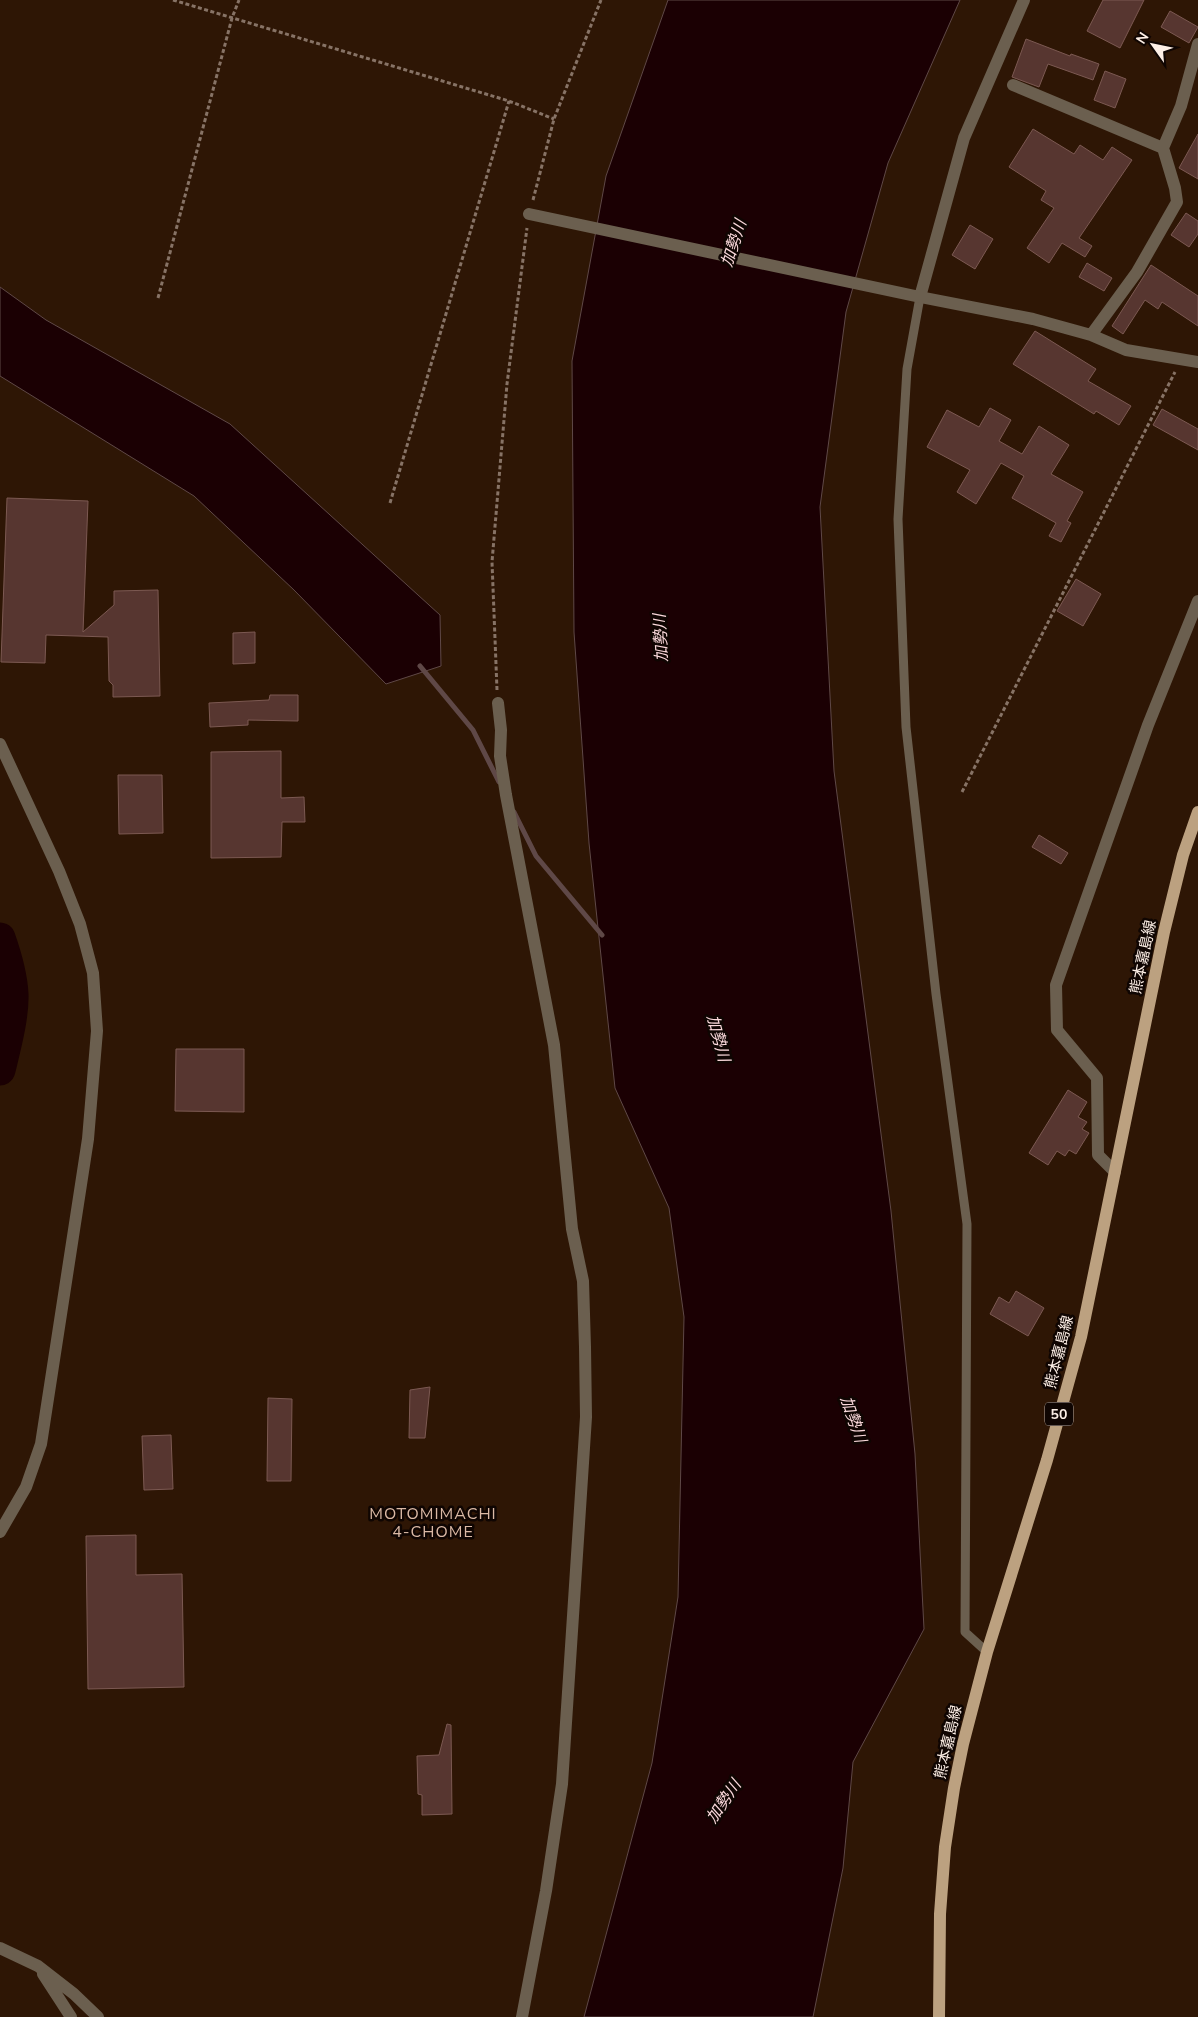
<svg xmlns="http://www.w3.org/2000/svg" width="1198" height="2017" font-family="'Nunito Sans','Noto Sans JP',sans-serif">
<rect width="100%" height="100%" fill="#2e1605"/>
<!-- water -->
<path fill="#1b0003" stroke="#5f4847" d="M668 0H960L888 163 846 312 820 507 834 771 891 1211 915 1454 924 1629 853 1762 843 1868 813 2017H584L652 1763 678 1597 684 1317 669 1208 615 1088 589 843 574 632 572 361 606 176Z
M0 287 46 320 230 424 440 615 441 666 386 684 294 590 194 496 0 376Z"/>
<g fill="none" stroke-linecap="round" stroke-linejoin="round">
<!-- stream -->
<path stroke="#5f4847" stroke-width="5" d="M420 666 473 730 499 782
M514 812 536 856 602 935"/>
<!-- river -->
<path stroke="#1b0003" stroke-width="31" d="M0 938C6 955 12 976 13 994 14 1016 5 1049 0 1070"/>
</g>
<!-- building -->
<path fill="#573630" stroke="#7c5952" d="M1103 0H1144L1120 48 1087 31Z
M1170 11 1198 27 1189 43 1161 27Z
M1026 39 1070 56 1071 54 1099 64 1093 80 1048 64 1039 87 1012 77Z
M1105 71 1126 79 1115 108 1094 100Z
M1033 129 1074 154 1080 145 1103 160 1112 147 1132 160 1079 238 1092 246 1085 257 1062 243 1049 263 1027 248 1054 208 1041 200 1046 191 1009 167Z
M1198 134V179L1179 168Z
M1186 213 1198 221V234L1189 247 1171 235Z
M970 225 993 239 975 269 952 255Z
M1087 263 1112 278 1104 291 1079 277Z
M1151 265 1198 296V326L1162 302 1158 309 1145 300 1123 334 1112 326Z
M1035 331 1096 369 1088 381 1131 406 1119 425 1096 411 1094 414 1013 364Z
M990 408 1011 420 999 441 1022 454 1039 426 1069 445 1051 474 1083 492 1067 521 1071 523 1061 542 1049 536 1056 523 1012 498 1024 476 1001 463 976 504 957 492 970 470 927 447 947 410 979 427Z
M1162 409 1198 429V450L1153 425Z
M7 498 88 501 83 632 114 605V591L158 590 160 696 113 697V685L109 681 108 637 46 635 45 663 1 662Z
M1076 579 1101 594 1083 626 1057 611Z
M255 632V663L233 664V633Z
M270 695H298V721L248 720V725L210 727 209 703 269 700Z
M281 751V798L304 797 305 822H282L281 857 211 858V752Z
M118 775H162L163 833 119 834Z
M1039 835 1068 853 1061 864 1032 847Z
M176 1049H244V1112L175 1111Z
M1068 1090 1087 1102 1078 1117 1087 1122 1082 1129 1089 1133 1076 1154 1069 1150 1065 1156 1057 1151 1048 1165 1029 1153Z
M1016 1291 1044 1308 1028 1336 990 1314 999 1297 1009 1303Z
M430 1387 425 1438H409L410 1390Z
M268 1398 292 1399 291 1481H267Z
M171 1435 173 1489 144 1490 142 1436Z
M136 1535V1575L182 1574 184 1687 88 1689 86 1536Z
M447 1724 451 1725 452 1814 422 1815V1795L418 1794 417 1756 439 1755Z"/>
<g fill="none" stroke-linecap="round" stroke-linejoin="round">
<!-- path -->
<path stroke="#877366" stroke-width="3" stroke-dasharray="4 2.5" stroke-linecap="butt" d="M173 0 509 101 554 119
M533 200 554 119 601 0
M158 298 232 18 239 0
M390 503 509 101
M497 690 492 562 507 384 527 228
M962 792 1175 372"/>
<!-- service -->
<path stroke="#6b5f4f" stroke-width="9" d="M920 297 907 369 898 519 906 727 936 994 967 1224 965 1632 987 1652"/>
<!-- minor -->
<path stroke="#6b5f4f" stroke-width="12" d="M1013 85 1163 148
M529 214 920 297 1033 319 1091 335 1126 350 1198 362
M920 297 964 138 1024 0
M1091 335 1137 272 1177 202 1175 188 1163 148 1181 106 1198 44
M498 703 501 730 500 756 506 795 554 1045 572 1229 583 1281 585 1347 586 1417 562 1784 546 1891 522 2017
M0 744 59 871 80 924 93 973 97 1031 88 1139 41 1444 26 1487 0 1532
M1115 1172 1098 1155 1097 1078 1057 1030 1056 985 1148 725 1198 601
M0 1948 38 1966 74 1994 98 2017
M43 1974 71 2017"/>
<!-- primary -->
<path stroke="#bca180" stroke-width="12" d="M939 2017 940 1914 945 1847 954 1788 963 1744 987 1652 1047 1460 1081 1337 1164 932 1183 855 1198 812"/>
</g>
<g text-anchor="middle" stroke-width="5" stroke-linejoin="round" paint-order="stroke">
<!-- shield labels -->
<rect fill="#0f0502" stroke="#b6a9a2" stroke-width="1" x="1045" y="1402.5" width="28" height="23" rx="4"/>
<g font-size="14" font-weight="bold" fill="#fdefe6">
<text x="1059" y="1419">50</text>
</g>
<!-- street labels -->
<g font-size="15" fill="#fdefe6" stroke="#0f0502">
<text transform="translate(1143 957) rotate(-78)" y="5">熊本嘉島線</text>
<text transform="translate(1059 1352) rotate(-76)" y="5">熊本嘉島線</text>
<text transform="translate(948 1742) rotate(-77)" y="5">熊本嘉島線</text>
</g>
<!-- water labels -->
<g font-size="16" font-style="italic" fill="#fbd9dc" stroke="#0f0502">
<text transform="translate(733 243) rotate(-72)" y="6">加勢川</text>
<text transform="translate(660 638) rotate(-93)" y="6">加勢川</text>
<text transform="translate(719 1038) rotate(75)" y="6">加勢川</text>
<text transform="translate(854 1419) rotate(71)" y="6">加勢川</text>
<text transform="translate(723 1801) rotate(-56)" y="6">加勢川</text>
</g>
<!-- neighbourhood labels -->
<g font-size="16" letter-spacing="1" fill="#dbb9a5" stroke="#0f0502">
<text x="433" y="1519">MOTOMIMACHI<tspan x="433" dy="18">4-CHOME</tspan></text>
</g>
</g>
<!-- north arrow -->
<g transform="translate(1153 45) rotate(303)" stroke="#0f0502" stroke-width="4" paint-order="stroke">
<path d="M0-4L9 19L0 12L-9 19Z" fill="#fdefe6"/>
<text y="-8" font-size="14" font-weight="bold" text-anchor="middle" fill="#fdefe6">N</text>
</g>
</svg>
